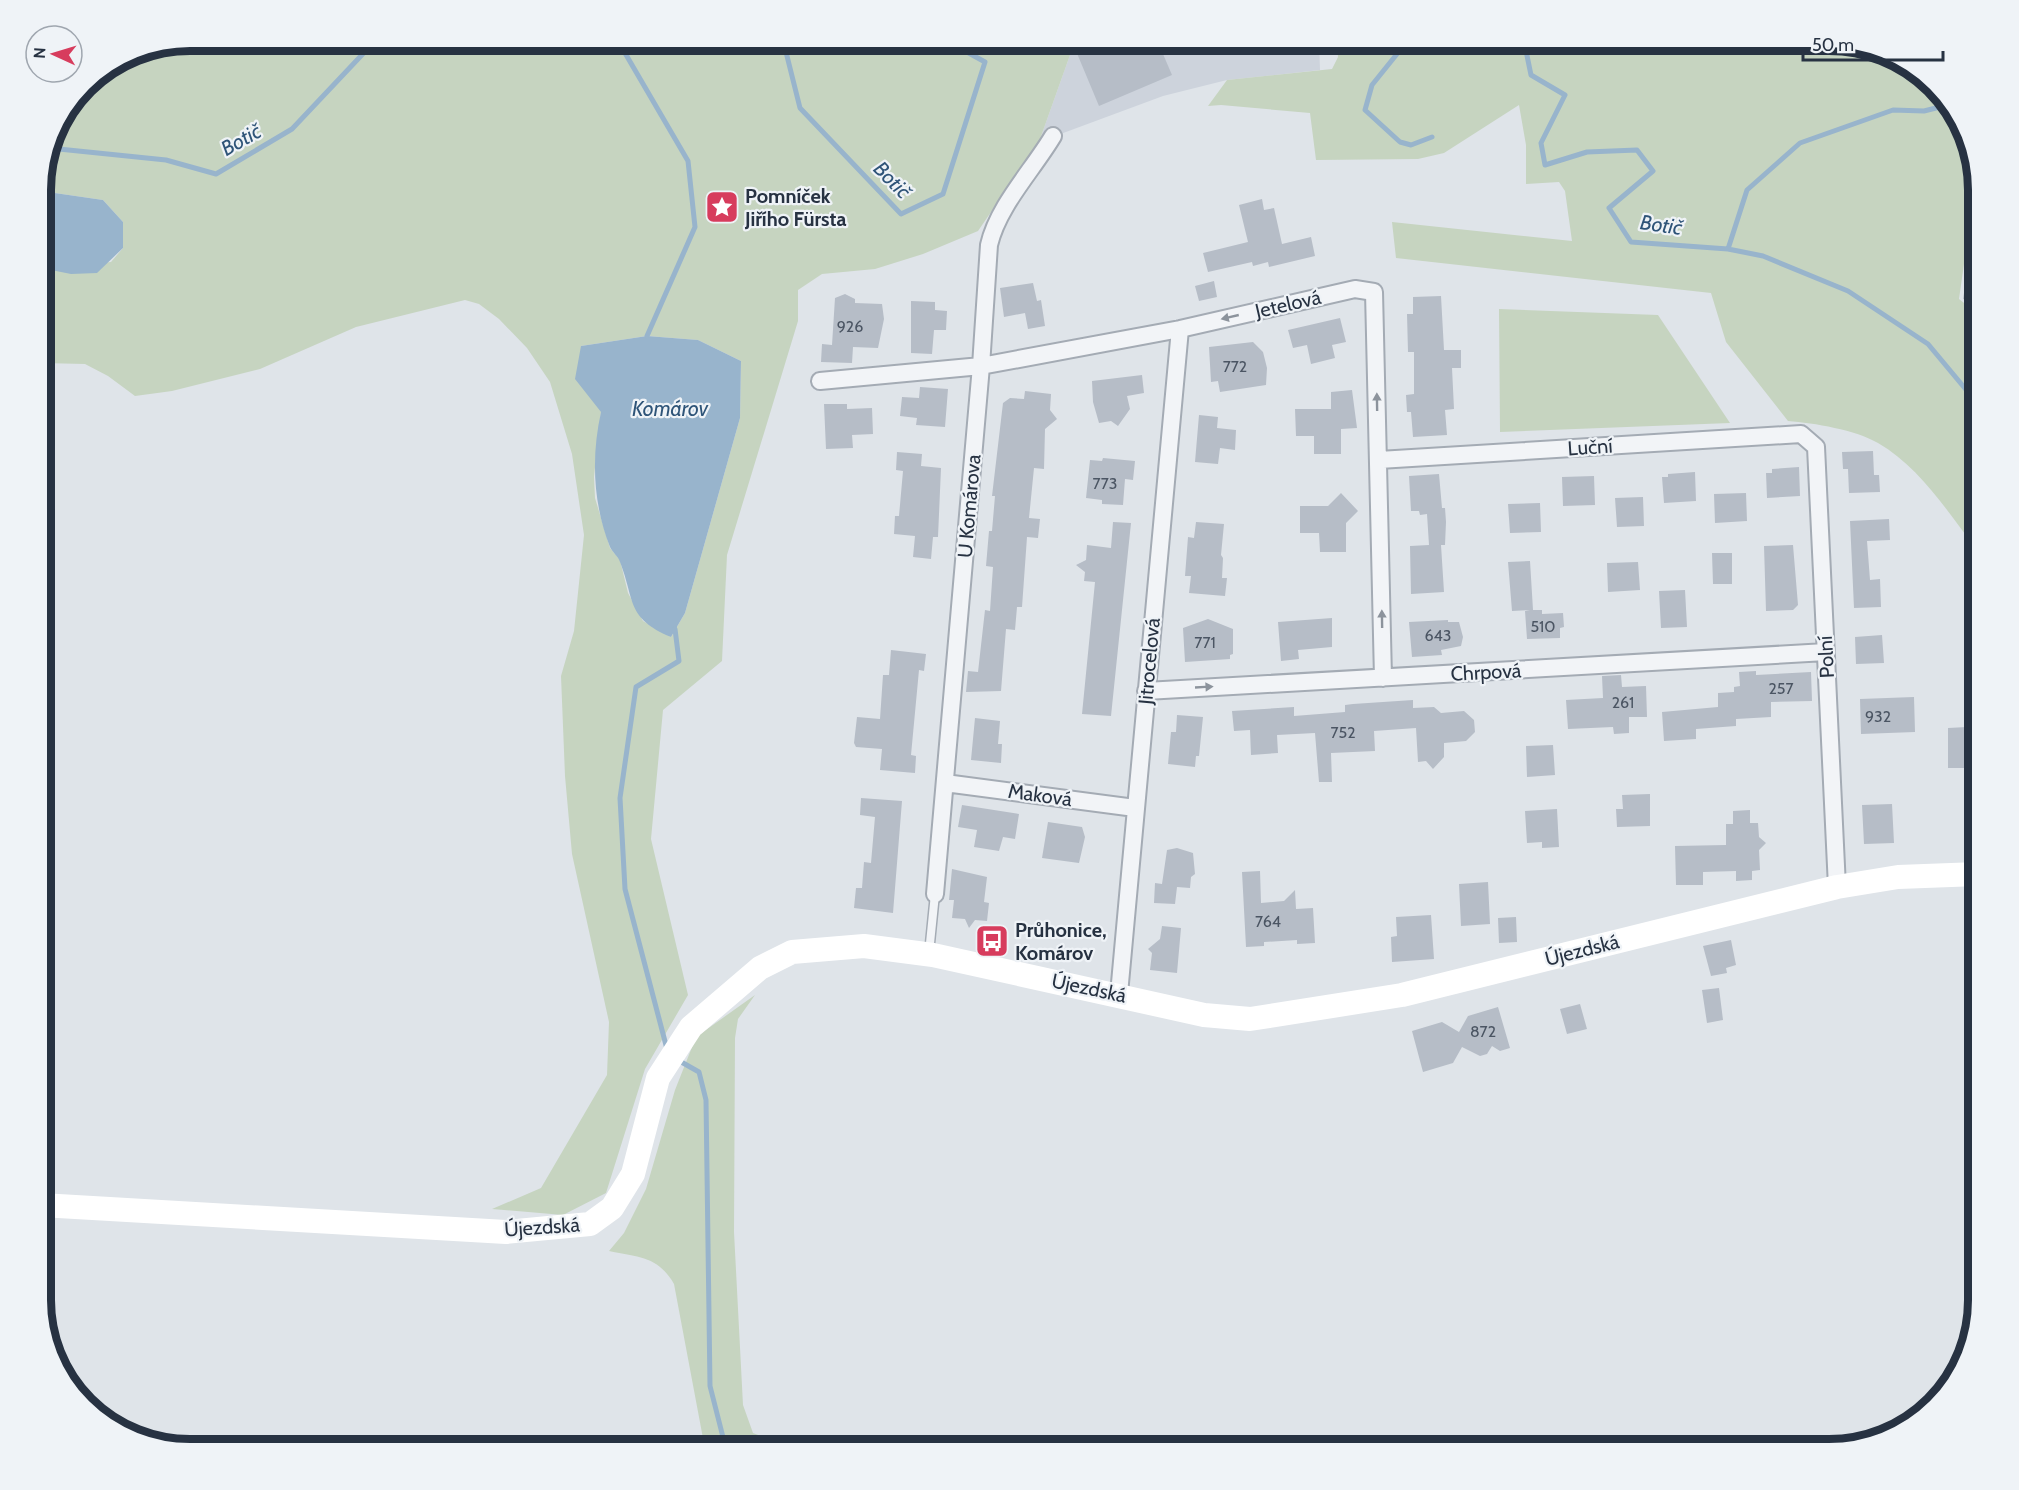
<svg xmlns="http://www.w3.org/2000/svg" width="2019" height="1490" font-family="Cabin,sans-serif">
<rect width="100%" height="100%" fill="#dfe4e9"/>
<!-- built -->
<path fill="#cdd3dc" d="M1075 41H1319L1320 70 1227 80 1163 96 1039 142Z"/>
<!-- green -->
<path fill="#c6d4c0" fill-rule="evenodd" d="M190 41H1075L1039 142 978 231 923 254 875 269 822 274 798 290V321L727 555 722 661 663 710 651 839 688 995 645 1069 606 1193 563 1215 492 1209 541 1188 607 1075 609 1022 572 854 565 776 561 676 574 631 584 535 572 454 550 382 527 348 499 319 479 304 465 300 356 327 260 369 172 391 135 396 108 376 85 364 41 363V268L111 262 123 248V222L103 200 41 191C41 132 79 78 131 53 148 45 172 44 190 41ZM647 336 698 340 741 361 740 418 685 613 671 637 643 621 628 593 620 560 610 548 595 498 594 477 601 412 581 346Z
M1337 41H1830L1878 49 1920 72 1963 123 1976 180 1959 299 1978 314V551C1949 514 1920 467 1878 443 1856 430 1814 423 1788 421L1726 342 1711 293 1396 258 1392 222 1572 241 1565 191 1559 182 1526 184V145L1519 105 1444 153 1418 159 1316 160 1310 113 1221 105 1208 106 1227 80 1332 69 1338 57Z
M1499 309 1658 315 1730 423 1500 432Z
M755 995 738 1019 735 1038 734 1232 743 1405 753 1433 784 1445H818L854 1439 873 1449H705L674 1284C658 1256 638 1257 609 1251L624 1233 646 1189 675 1090 696 1037Z"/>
<!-- water -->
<path fill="#98b4cc" d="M41 191 103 200 123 222V248L97 273 71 274 41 268Z
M647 336 698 340 741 361 740 418 685 613 671 637C626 618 635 600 620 562 618 556 612 552 610 547 593 504 591 457 601 412L575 379 581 346Z"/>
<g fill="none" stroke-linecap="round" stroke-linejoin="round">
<!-- stream -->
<path stroke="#98b4cc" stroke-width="5" d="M618 41 688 161 695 227 647 336
M780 41 784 44 800 108 901 214 943 194 985 62 947 41
M1403 41 1405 44 1372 85 1365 110 1400 142 1411 145 1432 137
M1524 41 1531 75 1565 95 1541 143 1545 165 1587 152 1637 150 1653 171 1609 208 1631 242 1728 249 1747 190 1800 143 1893 110 1924 111 1948 105
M49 148 166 160 216 174 292 129 375 41
M1728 249 1763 256 1848 291 1928 344 1978 404
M667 1049 625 889 620 798 636 687 679 661 675 629
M676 1059 699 1072 706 1100 710 1386 726 1449"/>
</g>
<!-- building -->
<path fill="#b6bdc7" d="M1100 40H1157L1172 75 1099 106 1076 51Z
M1262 199 1264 210 1274 208 1282 244 1311 237 1315 256 1269 267 1268 262 1253 266 1252 262 1208 272 1203 253 1248 242 1239 205Z
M1970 256 1978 257 1977 303 1963 299Z
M1214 281 1217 297 1199 301 1195 286Z
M1033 283 1037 301 1041 300 1045 326 1028 329 1025 313 1004 317 1000 288Z
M845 294 855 299V303L882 304 884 319 878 348 853 347 852 363 821 362 822 344 832 345 835 298Z
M1441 296 1444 350H1461V368H1452L1454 409 1445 410 1447 435 1413 437 1411 412H1407L1406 395 1414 394V352H1408L1407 314H1413V297Z
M911 301 935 302V310L947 311 946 330H934L932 354 911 353Z
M1340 318 1346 342 1332 345 1335 358 1311 364 1307 345 1293 348 1288 330Z
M1253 342 1263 352 1267 368 1266 385 1220 392 1218 381 1211 382 1209 347Z
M1142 375 1144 393 1127 396 1130 409 1118 426 1111 421 1099 423 1093 402 1092 381Z
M920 387 948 389 945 427 916 425 917 418 900 416 902 397 919 398Z
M1352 390 1357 428 1341 429V454H1314V436H1296L1295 409H1331V392Z
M1025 391 1051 394 1050 410 1057 419 1045 429 1044 469 1034 468 1029 518 1040 519 1038 538 1027 537 1022 607H1017L1015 630 1006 629 1001 691 966 692 968 671 978 672 985 610 990 611 993 567 986 566 989 531H992L995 496H992L1003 403 1010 398 1024 399Z
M824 404H847V409L872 408 873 434 852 435 853 448 826 449Z
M1199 415 1218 417 1217 428 1236 430 1235 450 1220 448 1218 464 1195 462Z
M1873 451 1874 475H1879L1880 492 1849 493 1848 469H1843L1842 452Z
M897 452 922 454 921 466 941 468 938 537H933L931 559 913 557 915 536 894 534 895 516H899L903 471 896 470Z
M1103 458 1135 461 1133 480 1125 479 1123 505 1102 504V500L1086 498 1090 460 1102 461Z
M1799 467 1800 496 1767 498 1766 473H1772V469Z
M1695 472 1696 501 1664 503 1662 477H1668V474Z
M1439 474 1442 508H1445L1446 522 1445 545H1441L1444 592 1411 594 1410 546 1429 545 1427 514 1420 515 1419 511H1411L1409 476Z
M1594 476 1595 505 1563 506 1562 477Z
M1341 493 1358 511 1346 523V552H1320L1319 533H1300V506H1328Z
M1746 493 1747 521 1715 523 1714 494Z
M1643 497 1644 526 1617 527 1615 498Z
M1540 503 1541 532 1510 533 1508 504Z
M1889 519 1890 540 1867 541 1870 580 1880 579 1881 607 1854 608 1850 521Z
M1113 522 1131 523 1111 716 1082 714 1095 582 1084 581 1085 572 1076 565 1086 560 1087 545 1111 548Z
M1196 522 1224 524 1221 555 1223 558 1222 578H1227L1225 596 1189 593 1191 576H1185L1188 537 1194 538Z
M1793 545 1798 605 1793 610 1766 611 1764 546Z
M1712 553H1732V584H1713Z
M1530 561 1533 610H1542V614L1563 613 1564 627 1560 628V638L1527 639 1525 611 1530 610 1512 611 1508 562Z
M1638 562 1640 590 1608 592 1607 563Z
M1685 590 1687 627 1661 628 1659 591Z
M1332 618V647L1298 650 1299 659 1281 661 1278 622Z
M1208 619 1233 629V654L1230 655V659L1185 662 1183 628Z
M1448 620V622H1459L1463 637 1461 646 1441 650 1442 655 1412 657 1409 622Z
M1882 635 1884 663 1856 664 1855 637Z
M891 650 926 654 924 671 919 670 911 755 916 756 915 773 880 770 882 749 856 747 854 743 857 717 880 719 883 675H889Z
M1756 671V675L1811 672 1812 701 1771 702V717L1736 719V726L1696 729V739L1664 741 1662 712 1718 707V693L1734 692V687L1740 686 1739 672Z
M1621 675 1622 687 1646 686 1647 717H1629V733L1614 734 1613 727 1568 729 1566 700 1603 698 1602 676Z
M1914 697 1915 732 1861 734 1860 699Z
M1413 700V708L1434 707 1441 713 1464 711 1474 720 1475 732 1466 741 1444 743V757L1433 769 1426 761 1418 762 1416 728 1374 731 1375 751 1331 753 1332 782H1319L1315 733 1277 735 1278 753 1251 755 1250 730 1234 731 1232 711 1294 707V716L1345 712V705L1353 704Z
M1177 715 1203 717 1199 756H1196L1195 767 1168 764 1171 732H1176Z
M975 718 1000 721 998 744H1002L1001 763 971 760Z
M1967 727V740H1974L1975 768H1948V728Z
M1553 745 1555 775 1527 777 1526 746Z
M1650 794V826L1617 827 1616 809H1623L1622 795Z
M861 798 902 801 893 913 854 908 856 888H862L864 862 871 863 875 817 860 815Z
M1892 804 1894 843 1864 844 1862 805Z
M962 805 1019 814 1015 839 1003 837 999 851 974 847 977 830 958 827Z
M1557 809 1559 847 1542 848V842L1527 843 1525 811Z
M1750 810V823H1758L1759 837 1766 843 1759 850 1760 870 1752 871V880L1736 881V871L1703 872V885H1676L1675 846 1726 845V824H1733V811Z
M1048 822 1082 827 1085 837 1079 863 1042 858Z
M1177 848 1193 853 1195 874 1191 877 1190 888 1177 887 1175 904 1154 903 1155 883 1162 884 1167 850Z
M952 869 987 877 984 902 989 903 987 921 975 920 969 928 965 919 952 918 954 900H949Z
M1260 871 1261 903 1284 901 1295 890 1296 909 1313 908 1315 943 1297 944V940L1264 942V946L1246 947 1242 872Z
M1488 882 1490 924 1461 926 1459 884Z
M1431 915 1434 959 1392 962 1391 937 1397 936 1396 917Z
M1516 917 1517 942 1499 943 1498 918Z
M1162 926 1181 928 1177 973 1150 970 1152 953 1148 949 1160 939Z
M1731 940 1736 965 1726 968 1727 973 1711 976 1703 946Z
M1719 988 1723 1020 1707 1023 1702 990Z
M1580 1004 1587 1029 1567 1034 1560 1009Z
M1498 1007 1510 1048 1500 1051 1492 1046 1487 1054 1480 1056 1462 1047 1453 1063 1423 1072 1412 1031 1442 1022 1459 1032 1468 1016Z"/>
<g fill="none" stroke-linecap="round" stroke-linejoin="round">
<defs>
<path id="lane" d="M929 953 935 894"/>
<path id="street" d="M820 381 981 366 1180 329 1355 289 1374 292 1383 678
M1379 460 1801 434 1816 447 1837 887
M1146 691 1826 652
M945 783 1135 808
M935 894 981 366 989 245C998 206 1032 171 1053 136
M1119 994 1180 329"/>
</defs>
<!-- lane casing -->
<use href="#lane" stroke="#a4abb4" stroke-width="11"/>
<!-- street casing -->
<use href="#street" stroke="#a4abb4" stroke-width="20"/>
<!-- lane -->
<use href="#lane" stroke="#f2f4f7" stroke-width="8"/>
<!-- street -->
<use href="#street" stroke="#f2f4f7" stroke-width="16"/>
<!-- secondary -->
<path stroke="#fff" stroke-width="24" d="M41 1205 506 1232 590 1224 612 1208 633 1174 658 1078 691 1027 760 968 792 952 864 946 933 955 1204 1015 1250 1019 1402 995 1837 887 1898 877 1978 874"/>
</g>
<!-- one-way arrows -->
<defs><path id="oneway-solid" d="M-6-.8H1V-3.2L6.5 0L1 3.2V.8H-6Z" transform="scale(1.5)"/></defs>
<g fill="#8c939c">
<use href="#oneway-solid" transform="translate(1230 317) rotate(167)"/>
<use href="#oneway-solid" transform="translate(1377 402) rotate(-91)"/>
<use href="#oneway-solid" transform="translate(1382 619) rotate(-91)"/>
<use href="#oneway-solid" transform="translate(1204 687) rotate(-3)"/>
</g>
<!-- icons -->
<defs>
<symbol id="sight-square" viewBox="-11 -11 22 22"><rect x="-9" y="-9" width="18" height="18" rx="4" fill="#d73c5d" stroke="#eff3f7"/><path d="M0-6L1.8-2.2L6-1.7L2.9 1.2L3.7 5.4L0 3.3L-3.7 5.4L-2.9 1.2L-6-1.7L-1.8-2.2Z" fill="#fff"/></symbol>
<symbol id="bus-square" viewBox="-11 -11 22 22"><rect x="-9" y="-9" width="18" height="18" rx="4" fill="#d73c5d" stroke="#eff3f7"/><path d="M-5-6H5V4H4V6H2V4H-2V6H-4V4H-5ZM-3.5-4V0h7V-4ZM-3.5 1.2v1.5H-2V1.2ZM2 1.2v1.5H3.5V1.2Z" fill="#fff"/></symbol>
</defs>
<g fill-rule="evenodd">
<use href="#sight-square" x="703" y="188" width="38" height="38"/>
<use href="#bus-square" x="973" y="922" width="38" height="38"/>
</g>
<g text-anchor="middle" stroke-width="4.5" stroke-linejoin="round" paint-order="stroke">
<!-- number labels -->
<g font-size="16" fill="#4b5563">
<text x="850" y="332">926</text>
<text x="1235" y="372">772</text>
<text x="1105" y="489">773</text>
<text x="1543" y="632">510</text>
<text x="1438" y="641">643</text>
<text x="1205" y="648">771</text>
<text x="1781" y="694">257</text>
<text x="1623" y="708">261</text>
<text x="1878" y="722">932</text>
<text x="1343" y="738">752</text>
<text x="1268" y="927">764</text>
<text x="1483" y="1037">872</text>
</g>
<!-- poi labels -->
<g font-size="20" font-weight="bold" fill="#273242" stroke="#eff3f7" text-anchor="start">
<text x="745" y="203">Pomníček<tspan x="745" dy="23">Jiřího Fürsta</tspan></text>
<text x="1015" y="937">Průhonice,<tspan x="1015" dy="23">Komárov</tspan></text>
</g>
<!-- street labels -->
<g font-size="20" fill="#273242" stroke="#eff3f7">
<text transform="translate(1288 304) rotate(-13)" y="7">Jetelová</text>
<text transform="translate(1590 447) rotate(-4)" y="7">Luční</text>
<text transform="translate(969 506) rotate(-85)" y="7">U Komárova</text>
<text transform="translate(1826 657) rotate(-93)" y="7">Polní</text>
<text transform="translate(1149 661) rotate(-85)" y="7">Jitrocelová</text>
<text transform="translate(1486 672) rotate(-3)" y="7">Chrpová</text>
<text transform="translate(1040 795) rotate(8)" y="7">Maková</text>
<text transform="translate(1582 950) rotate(-14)" y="7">Újezdská</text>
<text transform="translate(1089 988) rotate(12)" y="7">Újezdská</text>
<text transform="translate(542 1227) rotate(-4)" y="7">Újezdská</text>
</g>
<!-- water labels -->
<g font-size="21" font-style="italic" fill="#2e5478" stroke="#eff3f7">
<text transform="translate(241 140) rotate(-30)" y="7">Botič</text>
<text transform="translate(892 180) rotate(45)" y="7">Botič</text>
<text transform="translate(1661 225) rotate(8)" y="7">Botič</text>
<text x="670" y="416">Komárov</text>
</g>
</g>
<!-- crop -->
<path d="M0 0H2019V1490H0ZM190 51H1829A139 139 0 0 1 1968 190V1300A139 139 0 0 1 1829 1439H190A139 139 0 0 1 51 1300V190A139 139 0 0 1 190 51Z" fill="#eff3f7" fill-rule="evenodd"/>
<path fill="none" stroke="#273242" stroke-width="8" d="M190 51H1829A139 139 0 0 1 1968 190V1300A139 139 0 0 1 1829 1439H190A139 139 0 0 1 51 1300V190A139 139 0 0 1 190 51Z"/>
<!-- north arrow -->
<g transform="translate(54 54) rotate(274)"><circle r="28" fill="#eff3f7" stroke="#9fa6af" stroke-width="1.5"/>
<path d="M0-4.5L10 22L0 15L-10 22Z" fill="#d73c5d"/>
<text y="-9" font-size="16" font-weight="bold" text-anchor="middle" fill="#273242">N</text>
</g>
<!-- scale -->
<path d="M1803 51v9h140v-9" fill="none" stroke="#273242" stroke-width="3"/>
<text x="1812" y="51" font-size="18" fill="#273242" stroke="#eff3f7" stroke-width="4.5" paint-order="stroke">50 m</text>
</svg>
